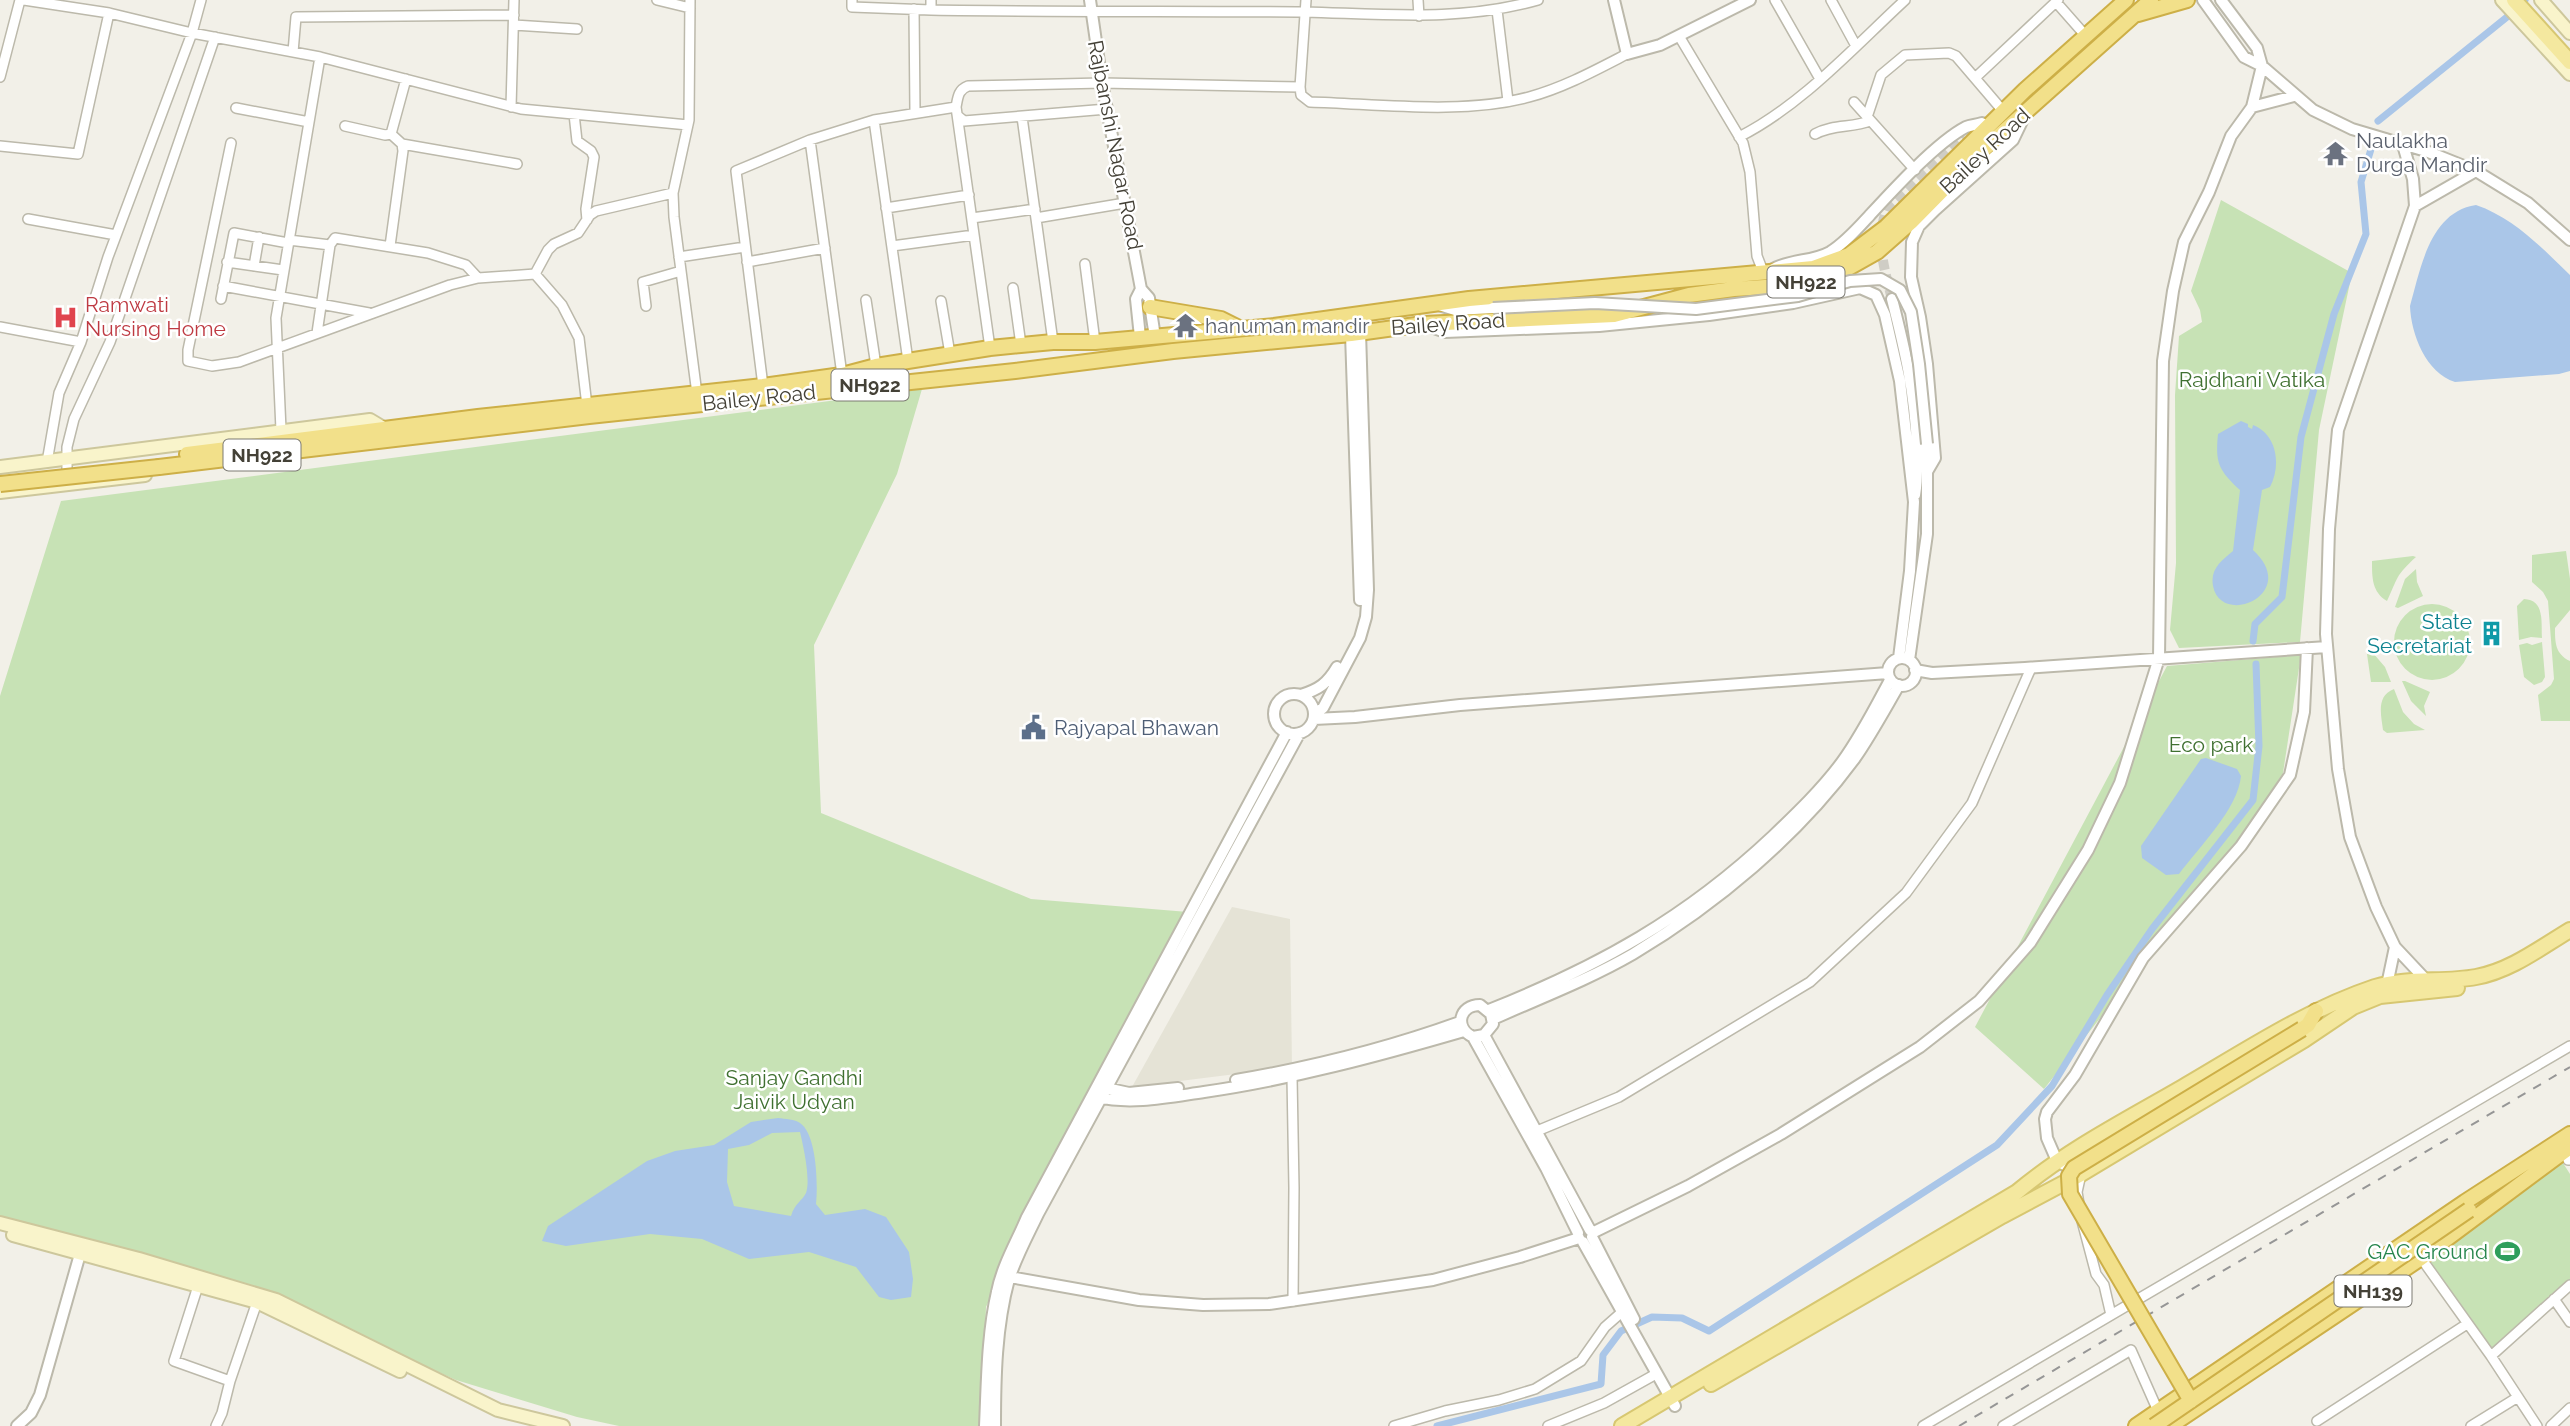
<svg xmlns="http://www.w3.org/2000/svg" width="2570" height="1426" font-family="Raleway,sans-serif">
<rect width="100%" height="100%" fill="#f2f0e8"/>
<!-- residential -->
<path fill="#e5e3d6" d="M1232 907 1290 919 1292 1067 1132 1087Z"/>
<!-- green -->
<path fill="#c7e2b5" d="M2221 200 2352 273 2319 430 2300 642 2179 648 2170 630 2176 563 2175 395 2179 336 2202 322 2200 310 2191 291Z
M922 389 897 474 814 645 821 813 1031 899 1188 912 1052 1168 986 1307 982 1426H619L577 1417 456 1380 239 1282 0 1225V696L61 501Z
M2566 551 2570 579V610L2555 628C2555 642 2555 654 2570 661V721H2541L2538 695 2551 685 2554 679 2548 601 2543 592 2532 582V555Z
M2413 556 2416 557C2395 576 2398 578 2387 601 2372 592 2372 578 2372 561Z
M2416 569 2417 582 2423 596 2398 608 2395 607 2405 579Z
M2524 599C2545 600 2541 622 2542 638L2531 637 2519 640 2517 606Z
M2394 642a38 38 0 1 1 76 0a38 38 0 1 1-76 0Z
M2542 642 2545 677 2542 682 2534 685 2524 677 2519 645 2527 643 2532 645Z
M2373 653 2385 667 2391 682H2371L2367 654Z
M2301 655 2283 773 2237 845 2044 1089 1975 1027 2167 666Z
M2402 681H2405L2430 692 2424 706 2426 716 2411 701Z
M2394 689 2403 712 2414 724 2425 730 2387 733 2383 730C2381 714 2376 696 2394 689Z
M2561 1160 2570 1174V1280L2493 1350 2488 1349 2428 1258Z"/>
<!-- water -->
<path fill="#aac6e8" fill-rule="evenodd" d="M2476 205C2514 218 2542 248 2570 275V371L2559 374 2455 382C2426 373 2411 334 2410 306 2421 267 2430 212 2476 205Z
M2241 421 2248 424V427L2252 429 2253 425C2278 435 2281 466 2270 487L2262 490 2253 550C2301 594 2221 628 2213 586 2210 569 2221 561 2233 551L2240 490C2219 470 2215 464 2218 434Z
M2206 758 2237 769 2241 776C2238 809 2199 847 2179 874L2166 875 2142 858 2141 846 2201 759Z
M778 1118C785 1119 795 1119 800 1123 817 1134 818 1186 816 1204L825 1215 865 1209 886 1217 909 1252 913 1279 911 1297 891 1300 879 1297 856 1267 809 1252 749 1259 702 1239 650 1234 566 1246 542 1241 548 1226 647 1161 675 1151 714 1145 751 1122ZM800 1132C803 1145 811 1179 806 1193 802 1201 795 1203 791 1216L734 1206 727 1182 728 1149 749 1145 772 1133Z"/>
<g fill="none" stroke-linecap="round" stroke-linejoin="round">
<!-- canal -->
<path stroke="#aac6e8" stroke-width="7" d="M2378 121 2512 13 2525 0
M2253 641 2255 624 2282 597 2301 437 2334 314 2366 234 2361 182 2372 146
M1437 1426 1601 1384 1603 1355 1621 1331 1652 1317 1682 1318 1709 1331 1997 1145 2052 1086 2107 995 2152 929 2253 800 2259 746 2256 664"/>
<!-- tertiary-tunnel -->
<path stroke="#cfcdc5" stroke-width="10" stroke-dasharray="10 5" stroke-linecap="butt" d="M1892 299C1884 268 1875 239 1887 209L1964 136"/>
<defs>
<path id="minor" d="M24 0 109 13 192 33 320 57 521 109 688 125
M657 0 690 8
M690 0 689 120 673 193 674 217 697 394
M852 0V7L931 10
M931 0V10C1056 12 1180 11 1305 12 1384 14 1461 22 1538 0
M1418 0 1419 16
M1775 0 1820 79
M1831 0 1856 46
M2056 2 2085 35
M914 9 915 112
M1497 10 1508 101
M514 25 577 29
M1679 36 1743 143 1750 172 1757 256 1764 274
M293 52 296 17 514 15
M0 77 20 0
M1975 78 2058 0
M1300 87 1306 0
M1854 102 1915 170
M511 107 514 0
M236 108 309 122
M574 114 577 141 591 151 594 157 586 209 587 220
M958 116 964 121 1107 109
M1022 117 1053 342
M1867 117 1881 75 1905 55 1949 53 1956 56 2003 111
M874 120 908 361
M345 126 385 135 391 134 406 79
M1815 134C1833 124 1852 128 1870 121
M1739 137C1802 105 1853 48 1905 0
M810 140 842 375
M231 143 188 350V361L212 366 239 362 450 285 478 278 535 274 562 305 579 338 587 406
M402 144 517 164
M0 146 78 154 109 13
M886 208 969 195
M972 218 1035 209
M1036 218 1125 203
M28 219 116 235
M289 240 330 245
M390 246 403 151 402 144 391 134
M892 246 974 235
M679 257 745 247
M227 262 283 270
M747 262 825 248
M1085 264 1095 342
M254 266 259 237
M535 274 548 250 554 244 578 233 590 215 596 211 673 193
M223 286 369 313
M1013 288 1021 345
M221 299 234 233 288 243
M866 300 876 366
M941 301 950 354
M646 306 643 282 681 271
M0 327 81 342
M317 333 330 245 335 238 428 253 466 265 478 278
M990 348 956 107C958 97 958 90 968 86L1102 83 1300 87 1301 95 1310 102C1380 104 1461 115 1529 97 1563 88 1596 70 1627 54
M763 386 736 171 810 140 874 120 956 107
M281 430 276 318 320 57
M47 462 59 393 81 342 108 257 192 33 201 0
M67 481V447L74 419 110 342 215 37
M1292 1077 1294 1188 1293 1301
M1537 1131 1619 1097 1810 982 1906 893 1972 803 2031 668
M2568 1160H2570
M2079 1204 2077 1192 2081 1174
M2421 1258 2491 1356 2537 1426
M198 1286 174 1361 230 1381 257 1302
M2554 1299 2570 1322
M2111 1315 2570 1046
M2491 1356 2570 1285
M2317 1421 2467 1324
M216 1426 222 1413 230 1381
M1394 1426 1445 1411 1499 1400 1535 1389 1581 1361 1605 1327 1622 1312
M1548 1426 1604 1403 1656 1374
M1923 1426 2111 1315 2104 1285 2096 1274 2082 1221
M2003 1426 2131 1350 2158 1411 2161 1413
M2471 1426 2518 1397
M2551 1426 2570 1408"/>
<path id="tertiary" d="M1090 0 1102 83 1141 289 1149 298 1155 337
M1614 0 1627 54 1660 45 1750 0
M2203 0 2244 57 2262 66 2313 110 2352 129 2426 151 2476 171 2528 203 2570 240
M2252 107 2294 96
M2403 145 2413 179 2415 206 2338 430 2329 529 2326 634 2338 769 2350 837 2376 907 2395 947 2426 980
M2415 206 2476 171
M1773 269C1791 259 1812 262 1830 252 1845 243 1858 228 1870 215 1893 190 1937 142 1966 127 1971 125 1977 125 1982 123
M1892 299C1905 350 1915 393 1917 446 1917 463 1918 479 1915 495
M1439 305 1455 310 1493 308
M1428 326 1445 332 1599 326 1709 315 1793 303 1860 288 1876 295 1885 315 1900 381 1914 502 1910 571 1899 658
M1351 334 1360 600
M1140 337 1136 299 1141 289
M1928 470 1935 458 1927 364 1920 317 1911 277 1912 242 1919 226 1935 210 2013 140 2024 117
M1888 672a14 14 0 1 1 28 0a14 14 0 1 1-28 0Z
M1909 660 1927 534V444
M1915 670 1932 673 2025 668 2327 647
M1274 714a20 20 0 1 1 40 0a20 20 0 1 1-40 0Z
M1301 695C1319 689 1327 684 1337 667
M1315 713 1323 708 1360 638 1366 617 1368 590 1360 332
M1314 719 1355 717 1460 705 1888 673
M2387 985 2395 947
M1489 1010C1599 966 1686 918 1773 836 1797 813 1822 789 1842 762 1861 736 1875 708 1890 680
M1493 1019C1540 998 1588 980 1633 954 1716 904 1797 837 1855 758 1871 735 1885 709 1899 685
M1484 1035 1590 1230
M1473 1037 1484 1035 1493 1024 1491 1014 1480 1005C1459 1005 1454 1028 1473 1037L1546 1168 1578 1233
M1236 1080C1312 1067 1388 1048 1460 1022
M1101 1087 1129 1093 1178 1088
M1097 1097C1132 1105 1169 1097 1204 1092 1293 1079 1378 1056 1464 1031
M2078 1172 2057 1161 2047 1138 2045 1119 2047 1112 2075 1075 2143 958 2241 846 2290 775 2304 712 2307 648
M1592 1233 1688 1186 1781 1134 1920 1047 1979 1001 2030 943 2088 850 2120 783 2159 658 2163 361 2173 291 2184 242 2209 192 2231 136 2252 107 2262 66 2257 48 2221 0
M1592 1237 1634 1319
M1583 1242 1675 1406
M1004 1276 1139 1300 1203 1305 1269 1304 1433 1280 1520 1257 1579 1238
M17 1426 31 1413 40 1395 82 1247
M985 1426C987 1382 987 1335 997 1292 1002 1266 1017 1241 1027 1217L1287 732
M995 1426C995 1377 996 1327 1009 1279 1016 1257 1028 1235 1038 1214L1299 734"/>
<path id="secondary" d="M2502 0 2570 74
M2541 0 2570 33
M0 467 370 420 385 429
M0 492 145 475
M0 1223 139 1259 276 1300 498 1410 563 1426
M13 1235 257 1302 400 1371"/>
<path id="primary" d="M2514 0 2570 62
M1711 1384 2002 1216 2081 1174 2304 1040 2353 1007 2380 996 2457 988
M1622 1426 2017 1192C2067 1150 2126 1120 2183 1087 2245 1051 2306 1010 2375 987 2408 977 2443 983 2476 977 2510 971 2540 948 2570 930"/>
<path id="trunk" d="M2138 14 2187 0
M1150 307 1221 319 1239 328
M187 454 478 417 763 386 842 375 876 366 990 348 1053 342H1095L1274 326 1469 299 1813 268 1849 255 1886 227 2025 90 2126 0
M159 467 589 416 1015 371 1173 351 1351 334 1423 324 1614 315 1689 295 1734 289 1797 285 1845 270 1877 252 1911 222 1974 158 2151 0
M2302 1029 2308 1025 2316 1011
M2136 1426 2465 1202 2570 1134
M2170 1426 2421 1258 2570 1147"/>
</defs>
<!-- minor casing -->
<use href="#minor" stroke="#bcb9ab" stroke-width="12"/>
<!-- tertiary casing -->
<use href="#tertiary" stroke="#bcb9ab" stroke-width="14"/>
<!-- secondary casing -->
<use href="#secondary" stroke="#cdc79c" stroke-width="16"/>
<!-- primary casing -->
<use href="#primary" stroke="#d7c771" stroke-width="18"/>
<!-- trunk casing -->
<use href="#trunk" stroke="#cdaf47" stroke-width="18"/>
<!-- minor -->
<use href="#minor" stroke="#fff" stroke-width="9"/>
<!-- tertiary -->
<use href="#tertiary" stroke="#fff" stroke-width="10"/>
<!-- secondary -->
<use href="#secondary" stroke="#f9f4cb" stroke-width="12"/>
<!-- primary -->
<use href="#primary" stroke="#f4e89f" stroke-width="14"/>
<!-- trunk -->
<use href="#trunk" stroke="#f2e08a" stroke-width="14"/>
<!-- rail -->
<path stroke="#969696" stroke-width="2" stroke-dasharray="9 9" stroke-linecap="butt" d="M1959 1426 2570 1067"/>
<defs>
<path id="tertiary-bridge" d="M1493 308 1595 303 1696 309 1798 296 1850 281 1881 279 1900 290 1911 312 1919 364 1927 444"/>
<path id="trunk-bridge" d="M0 484 159 467
M2191 1401 2070 1194 2069 1176 2074 1168 2302 1029
M2154 1426 2469 1210"/>
</defs>
<!-- tertiary-bridge casing -->
<use href="#tertiary-bridge" stroke="#bcb9ab" stroke-width="14" stroke-linecap="butt"/>
<!-- trunk-bridge casing -->
<use href="#trunk-bridge" stroke="#cdaf47" stroke-width="18" stroke-linecap="butt"/>
<!-- tertiary-bridge -->
<use href="#tertiary-bridge" stroke="#fff" stroke-width="10"/>
<!-- trunk-bridge -->
<use href="#trunk-bridge" stroke="#f2e08a" stroke-width="14"/>
</g>
<!-- icons -->
<defs>
<symbol id="temple-bare" viewBox="-9 -9 18 18"><path d="M0-6L5-2H3V0L6.5 2.5H4V6H1.5V3h-3V6H-4V2.5H-6.5L-3 0V-2H-5Z" fill="#6b7280" stroke="#fff" stroke-width="2.5" paint-order="stroke"/></symbol>
<symbol id="hospital-bare" viewBox="-9 -9 18 18"><path d="M-5-5h3v3.5h4V-5h3V5h-3V1.5h-4V5h-3Z" fill="#e0444e" stroke="#fff" stroke-width="2.5" paint-order="stroke"/></symbol>
<symbol id="building-bare" viewBox="-9 -9 18 18"><path d="M-4-6H4V6H1V3H-1V6H-4ZM-2.5-4.3h1.7v1.8h-1.7ZM.8-4.3h1.7v1.8H.8ZM-2.5-1h1.7V.8h-1.7ZM.8-1h1.7V.8H.8Z" fill="#0f9aa8" stroke="#fff" stroke-width="2.5" paint-order="stroke"/></symbol>
<symbol id="civic-bare" viewBox="-9 -9 18 18"><path d="M-.6-6.5H3V-4.5H.6V-3L4-1V1h2V6H-6V1h2V-1L-.6-3ZM-1.2 2.5V6h2.4V2.5Z" fill="#5c6f8a" stroke="#fff" stroke-width="2.5" paint-order="stroke"/></symbol>
<symbol id="stadium-bare" viewBox="-9 -9 18 18"><path d="M0-5a6.5 5 0 1 0 0 10a6.5 5 0 1 0 0-10ZM-3.5-1.8h7v3.6h-7Z" fill="#2e9e5b" stroke="#fff" stroke-width="2.5" paint-order="stroke"/></symbol>
</defs>
<g fill-rule="evenodd">
<use href="#temple-bare" x="2318" y="136" width="35" height="35"/>
<use href="#hospital-bare" x="48" y="300" width="35" height="35"/>
<use href="#temple-bare" x="1168" y="308" width="35" height="35"/>
<use href="#building-bare" x="2474" y="616" width="35" height="35"/>
<use href="#civic-bare" x="1016" y="710" width="35" height="35"/>
<use href="#stadium-bare" x="2490" y="1234" width="35" height="35"/>
</g>
<g text-anchor="middle" stroke-width="5" stroke-linejoin="round" paint-order="stroke">
<!-- shield labels -->
<g fill="#fff" stroke="#7c7a73" stroke-width="2">
<rect x="1767.5" y="266.5" width="77" height="31" rx="5"/>
<rect x="831.5" y="369.5" width="77" height="31" rx="5"/>
<rect x="223.5" y="439.5" width="77" height="31" rx="5"/>
<rect x="2334.5" y="1275.5" width="77" height="31" rx="5"/>
</g>
<g font-size="19" font-weight="bold" fill="#444137">
<text x="1806" y="289">NH922</text>
<text x="870" y="392">NH922</text>
<text x="262" y="462">NH922</text>
<text x="2373" y="1298">NH139</text>
</g>
<!-- worship labels -->
<g font-size="21" fill="#5b616d" stroke="#fff" text-anchor="start">
<text x="2356" y="148">Naulakha<tspan x="2356" dy="24">Durga Mandir</tspan></text>
<text x="1205" y="333">hanuman mandir</text>
</g>
<!-- street labels -->
<g font-size="21" fill="#444137" stroke="#fff">
<text transform="translate(1115 145) rotate(79)" y="7">Rajbanshi Nagar Road</text>
<text transform="translate(1985 151) rotate(-43)" y="7">Bailey Road</text>
<text transform="translate(1448 324) rotate(-4)" y="7">Bailey Road</text>
<text transform="translate(759 398) rotate(-6)" y="7">Bailey Road</text>
</g>
<!-- health labels -->
<g font-size="21" fill="#be3a42" stroke="#fff" text-anchor="start">
<text x="85" y="312">Ramwati<tspan x="85" dy="24">Nursing Home</tspan></text>
</g>
<!-- park labels -->
<g font-size="21" fill="#3f7030" stroke="#fff">
<text x="2252" y="387">Rajdhani Vatika</text>
<text x="2211" y="752">Eco park</text>
<text x="794" y="1085">Sanjay Gandhi<tspan x="794" dy="24">Jaivik Udyan</tspan></text>
</g>
<!-- culture labels -->
<g font-size="21" fill="#0d838f" stroke="#fff" text-anchor="end">
<text x="2472" y="629">State<tspan x="2472" dy="24">Secretariat</tspan></text>
</g>
<!-- service labels -->
<g font-size="21" fill="#4e5e75" stroke="#fff" text-anchor="start">
<text x="1054" y="735">Rajyapal Bhawan</text>
</g>
<!-- leisure labels -->
<g font-size="21" fill="#27864d" stroke="#fff" text-anchor="end">
<text x="2488" y="1259">GAC Ground</text>
</g>
</g>
</svg>
